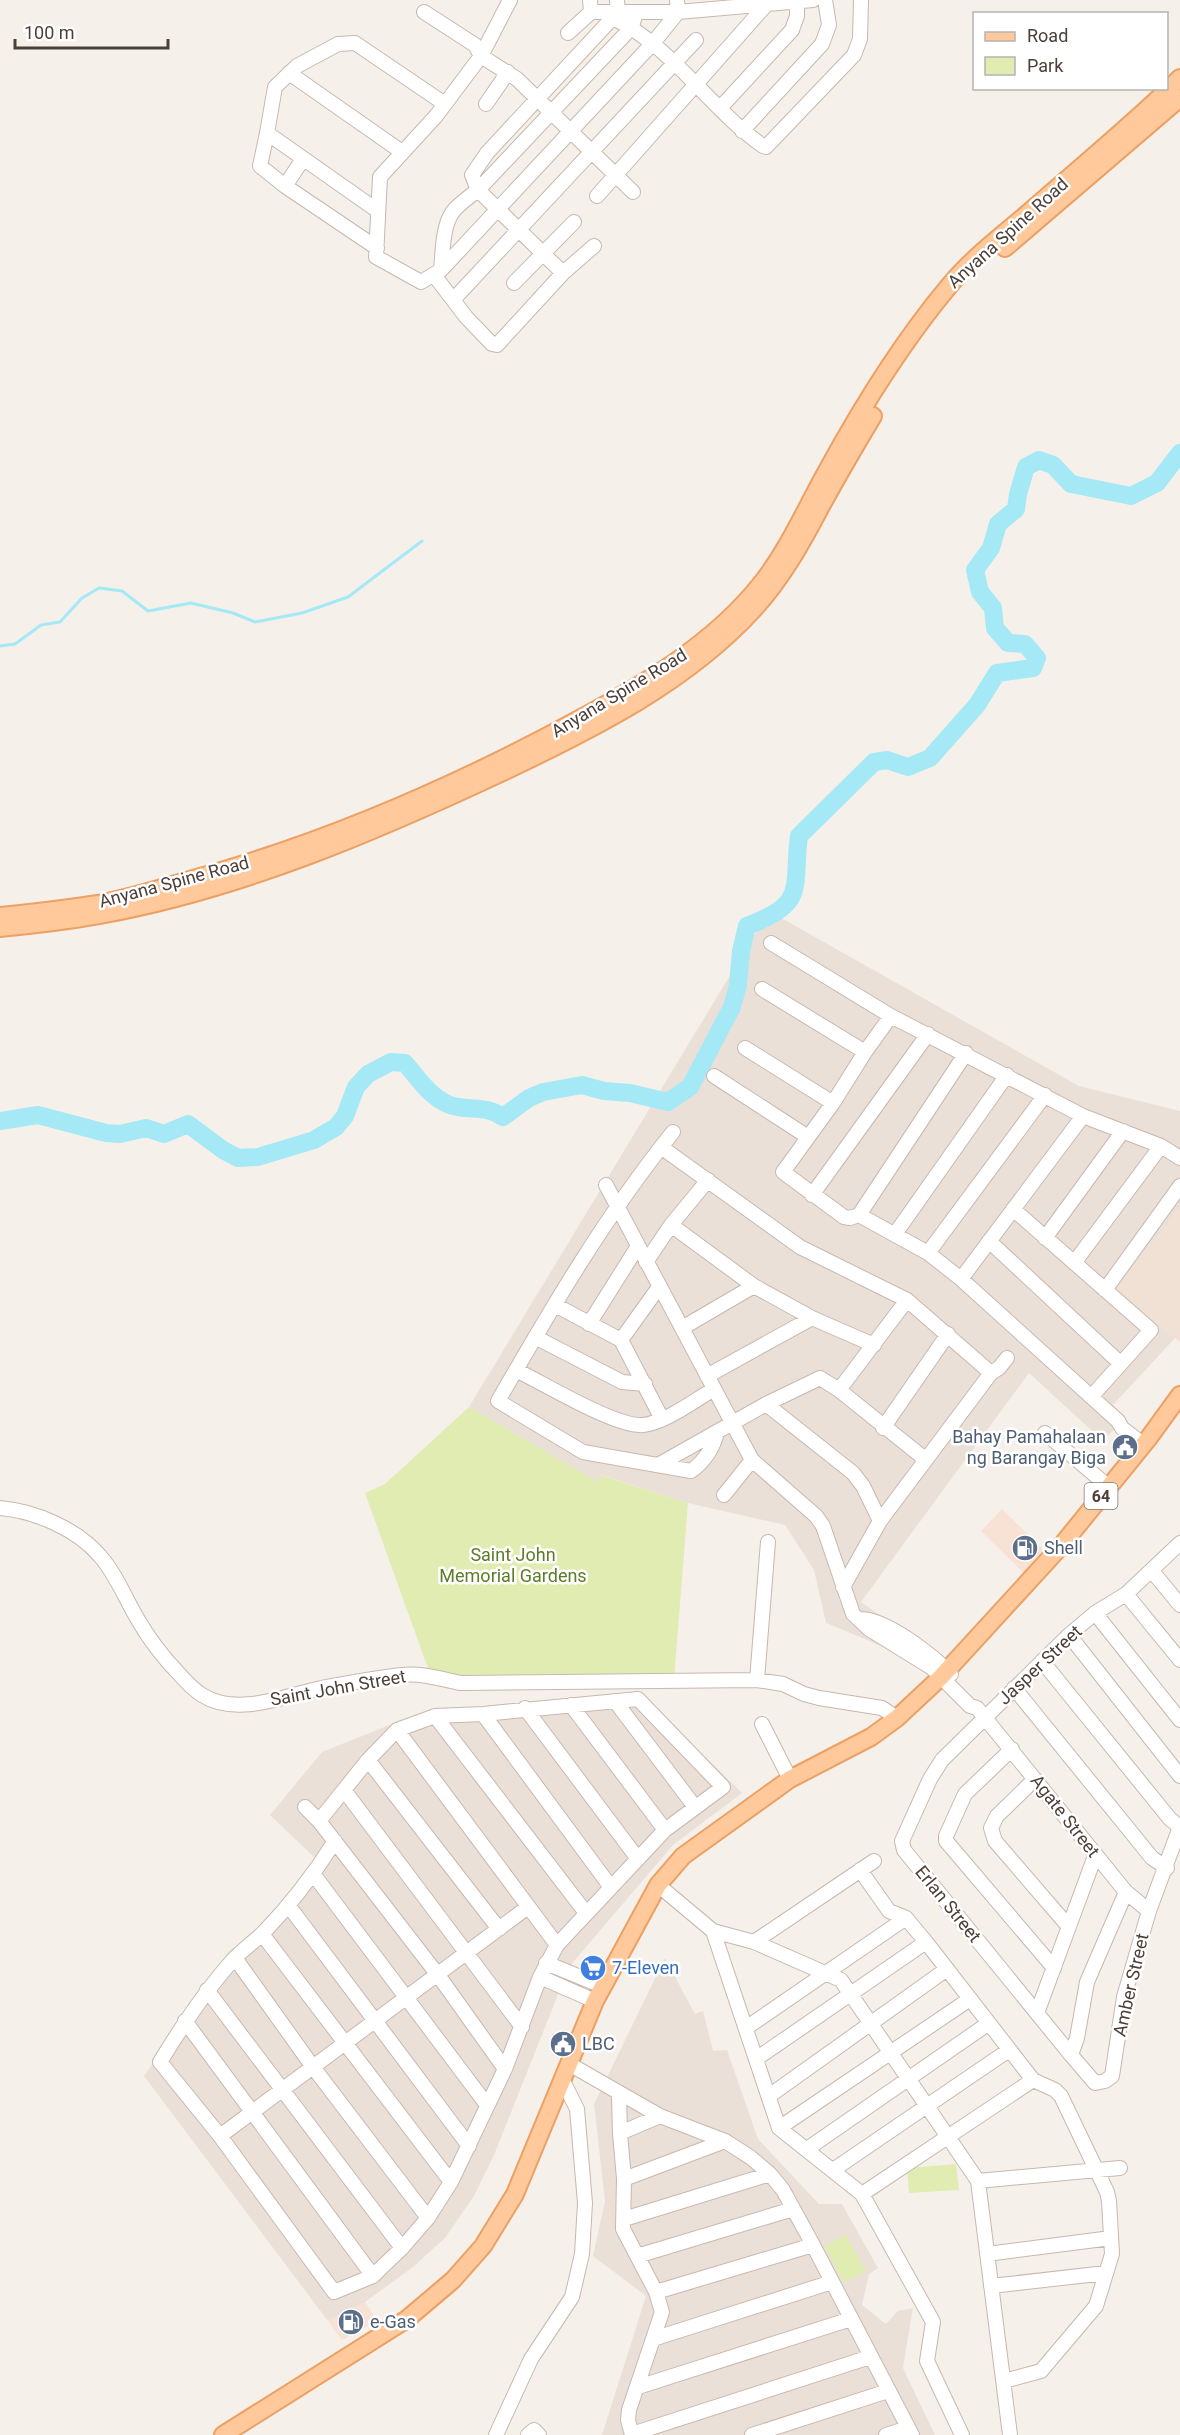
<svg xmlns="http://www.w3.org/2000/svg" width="1180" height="2435" font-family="Roboto,sans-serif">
<rect width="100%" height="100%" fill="#f6f0eb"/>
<!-- residential -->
<path fill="#eae0d8" d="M769 911 1079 1086 1180 1111V1208L1115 1290 1175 1338 1113 1405 1126 1417 1103 1441 1029 1373 861 1602 947 1662H920L826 1623 814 1570 785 1525 688 1503 601 1475 598 1482 469 1407Z
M641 1693 742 1793 673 1845 569 1967 494 2155 474 2196 445 2238 413 2267 365 2302 328 2321 144 2076 228 1952 274 1919 317 1860 270 1815 322 1752 402 1720Z
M665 1958 695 2014 703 2011 713 2051 727 2050 758 2139 819 2204H842L878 2268 869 2274 862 2305 886 2324 898 2311 913 2308 903 2368 935 2435H602L646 2296 593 2256 605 2201 594 2104Z"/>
<!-- commercial -->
<path fill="#f8e1d5" d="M1002 1509 1048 1554 1027 1576 981 1531Z
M365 2302 377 2321 342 2340 328 2321Z"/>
<!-- education -->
<path fill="#f0e1d4" d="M1180 1208V1342L1115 1290Z"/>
<!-- green -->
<path fill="#e1ecb2" d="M469 1407 598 1482 600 1475 688 1503 674 1679 463 1682 429 1671 365 1493 385 1484Z
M956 2164 959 2190 909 2193 907 2168Z
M846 2235 866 2271 844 2283 824 2246Z"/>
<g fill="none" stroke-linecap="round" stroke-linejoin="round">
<!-- stream -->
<path stroke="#a4e9f5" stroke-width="3" d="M0 646 15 644 41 625 60 622 82 598 99 588 122 591 148 611 191 603 233 613 255 622 302 613 348 597 422 541"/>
<!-- river -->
<path stroke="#a4e9f5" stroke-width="18" d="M0 1121 38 1115 106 1133 120 1134 146 1128 164 1134 188 1124 223 1150 238 1158 258 1157 314 1140 336 1127 345 1116 356 1087 368 1074 391 1062 405 1063C419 1080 435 1104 458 1107 477 1110 485 1106 503 1117L529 1098 543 1092 582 1085 604 1091 630 1093 668 1102 690 1087 732 1007 738 985 741 951 747 926C808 903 792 889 799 836L874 762 887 760 908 767 930 758 977 705 997 673 1033 668 1037 658 1025 644 1008 643 995 628 993 608 980 592 975 570 991 548 998 524 1016 509 1018 494 1026 467 1039 460 1053 465 1071 484 1131 496 1157 483 1180 453"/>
<defs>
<path id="minor" d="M510 0 481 56 436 116 380 177 376 257 421 282 441 270 653 43 678 12 677 0
M424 12 475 45 481 56 517 79 633 192
M591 12H678L813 0
M613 18C673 47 709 108 763 146L766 147 854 55 860 39 861 0
M568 33 591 12 590 0
M289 73 402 152
M486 104 508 72
M720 108 792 30 797 16V0
M742 131 822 44 829 25 825 0
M267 133 275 87 297 66 338 44 355 43 445 104
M303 159 285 186 377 248
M285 186 260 166 267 133 378 211
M597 196 766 5 765 0
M441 270C443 252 442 223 455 209 462 202 470 196 478 190L632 27 636 12
M563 273 478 190 472 175 487 153 618 12 617 0
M434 275 466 317 492 344 497 345 563 273 594 246
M514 283 574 222
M453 300 696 40
M771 943 891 1016 1083 1116 1161 1146 1180 1158
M762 989 865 1052
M745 1048 833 1103
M966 1053 859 1215 928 1253 961 1279 1118 1421 1122 1428 1143 1444
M714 1076 808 1137
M673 1132C606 1215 551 1309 498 1401L583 1452 691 1471C704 1462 714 1447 717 1432
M661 1147 800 1247 907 1300 991 1373 880 1521 843 1587
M606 1185 752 1460 816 1516 823 1526 853 1614 869 1629 932 1668 970 1706 977 1708 1126 1892 1149 1911
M812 1195 928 1034
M1013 1209 1151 1330 1091 1397
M859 1215 850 1218 844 1217 783 1172 833 1103 865 1052 891 1016
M671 1225 754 1286 812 1318 874 1345
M895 1234 1007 1075
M1045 1238 1123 1131
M989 1241 1120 1363
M928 1253 1045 1095
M646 1262 671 1225 708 1180
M1074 1263 1161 1146
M961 1279 1083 1116
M1105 1290 1180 1186
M555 1305 621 1340 659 1287
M589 1324 638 1246
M682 1328 754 1286
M535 1337 622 1382 645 1384
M621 1340 662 1419
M516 1370C543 1383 617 1428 643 1425 665 1423 695 1400 714 1389
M991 1373 999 1368 1007 1358
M707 1376 812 1318
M839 1390 907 1300
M766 1404 853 1473 863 1486 880 1521
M883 1428 948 1334
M1045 1433 1109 1487
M658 1465 766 1404 820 1378 839 1390 925 1459
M724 1495 752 1460
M0 1508C35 1511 77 1529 100 1556 117 1575 126 1601 140 1623 148 1637 158 1650 169 1663 179 1673 189 1687 202 1695 237 1717 285 1696 321 1688 348 1683 375 1678 402 1675 423 1673 441 1679 460 1683L757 1680 783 1684 804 1694 819 1698 882 1708 897 1718
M1152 1571 1180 1605
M1126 1594 1180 1660
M1095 1613 1180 1720
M860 1619C887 1619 932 1655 951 1674
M1069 1635 1180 1776
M1042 1661 1170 1819 1180 1827 1149 1911 1124 1997 1112 2076 1105 2081 1095 2083 1071 2055 904 1850 902 1841 930 1779 942 1760 1069 1635 1095 1613 1126 1594 1180 1543
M757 1680 768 1542
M1014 1688 1152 1858 1167 1868
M615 1701 695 1807
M571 1705 665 1830
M525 1708 638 1859
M483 1714 610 1886
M435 1716 586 1913
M762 1724 790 1779
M397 1730 557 1945
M1012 1749 965 1794 946 1836V1841L1054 1968
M368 1760 499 1929
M1035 1779 997 1816 991 1828 995 1841 1069 1927
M344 1790 522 2027
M305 1807 319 1821 438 1975 505 2069
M319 1821 368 1760 397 1730 435 1716 483 1714 638 1699 723 1787 665 1830 557 1945 540 1977 505 2069 451 2182 428 2218 402 2248 380 2269 373 2276 334 2292 220 2136 160 2062C182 2026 205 1991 233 1960 242 1950 254 1942 264 1932 291 1904 314 1874 335 1841
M860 1870 889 1911 906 1918 926 1942 1033 2080 1055 2090 1061 2096 1107 2192 1109 2201 1112 2254 1096 2306 1041 2371 1004 2381
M314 1875 487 2105
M658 1885 713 1931 754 1942 841 1980 978 2181 1010 2435
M288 1905 469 2146
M713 1931 779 2128 862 2194 933 2322 927 2361 962 2435
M262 1934 451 2182
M754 1942 874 1861
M235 1958 313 2067 428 2218
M546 1963 602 1986
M540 1977 595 2001
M207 1990 402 2248
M1037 2013 1095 1856
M185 2021 373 2276
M746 2028 906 1918
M1071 2055 1077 2038 1087 1982 1126 1892
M756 2059 926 1942
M571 2065 660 2116 725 2141 750 2157 770 2174 783 2190 813 2245 912 2435
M619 2095 620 2133 624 2179 623 2229 656 2292 662 2312 629 2410 628 2420 632 2435
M769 2096 947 1969
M779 2128 970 1999
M620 2133 660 2116
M220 2136 528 1907
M807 2149 989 2023
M833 2170 1009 2050
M624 2179 725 2141
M978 2181 1120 2168
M862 2194 1033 2080
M624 2219 770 2174
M987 2254 1111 2238
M637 2256 793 2209
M991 2286 1106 2273
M656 2292 813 2245
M653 2339 832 2282
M638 2387 851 2319
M632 2434 870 2357
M496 2435 531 2359 572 2297 582 2254 585 2203 577 2109 563 2081
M528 2435 534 2430 539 2435
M752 2435 888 2391
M886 2435 908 2428"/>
<path id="major" d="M1005 248 1180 98
M0 916C33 913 65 909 98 904 130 898 162 888 193 879 324 843 451 788 570 724 641 686 714 645 764 580 790 546 807 506 828 469 863 405 903 341 949 286 971 259 1001 236 1027 214 1078 169 1131 126 1180 78
M0 928C33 925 67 921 100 915 242 889 375 832 505 771 593 729 686 683 753 610 781 580 801 544 820 508 837 477 855 446 873 416
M223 2435 407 2319 453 2280 483 2246 515 2194 595 2001 658 1885 683 1856 790 1779 871 1737 897 1718 941 1677 1061 1546 1148 1439 1180 1395"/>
</defs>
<!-- minor casing -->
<use href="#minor" stroke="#c6b8af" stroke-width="16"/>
<!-- major casing -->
<use href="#major" stroke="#eca063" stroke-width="20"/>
<!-- minor -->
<use href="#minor" stroke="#fff" stroke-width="14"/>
<!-- major -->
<use href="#major" stroke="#ffc99b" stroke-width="16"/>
</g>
<!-- icons -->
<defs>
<symbol id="civic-disc" viewBox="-11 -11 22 22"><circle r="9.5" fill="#5c6f8a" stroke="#fff"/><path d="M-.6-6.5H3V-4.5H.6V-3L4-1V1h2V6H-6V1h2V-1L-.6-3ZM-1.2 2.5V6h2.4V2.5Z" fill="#fff"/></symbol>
<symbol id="fuel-disc" viewBox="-11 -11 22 22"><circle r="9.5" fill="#5c6f8a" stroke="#fff"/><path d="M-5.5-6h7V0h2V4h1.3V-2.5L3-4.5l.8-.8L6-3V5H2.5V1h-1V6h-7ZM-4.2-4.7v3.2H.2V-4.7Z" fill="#fff"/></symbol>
<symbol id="supermarket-disc" viewBox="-11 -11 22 22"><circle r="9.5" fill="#3f7fe0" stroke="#fff"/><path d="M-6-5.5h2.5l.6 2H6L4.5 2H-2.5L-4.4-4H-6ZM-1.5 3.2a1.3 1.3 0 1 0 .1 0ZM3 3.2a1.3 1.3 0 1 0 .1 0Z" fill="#fff"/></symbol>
</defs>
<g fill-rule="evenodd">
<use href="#civic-disc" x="1110" y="1432" width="30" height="30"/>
<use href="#fuel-disc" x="1010" y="1533" width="30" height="30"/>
<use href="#supermarket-disc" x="578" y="1953" width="30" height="30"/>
<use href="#civic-disc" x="548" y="2029" width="30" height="30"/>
<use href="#fuel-disc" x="336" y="2307" width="30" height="30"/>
</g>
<g text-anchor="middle" stroke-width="5" stroke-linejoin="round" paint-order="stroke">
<!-- shield labels -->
<rect fill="#fff" stroke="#817974" stroke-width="1.5" x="1084.5" y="1483" width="33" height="26" rx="4.5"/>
<g font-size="16" font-weight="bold" fill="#4b3f38">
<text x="1101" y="1502">64</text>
</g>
<!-- street labels -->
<g font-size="18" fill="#4b3f38" stroke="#fff">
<text transform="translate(1008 233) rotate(-42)" y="6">Anyana Spine Road</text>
<text transform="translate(619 693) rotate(-31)" y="6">Anyana Spine Road</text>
<text transform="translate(174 882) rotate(-15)" y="6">Anyana Spine Road</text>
<text transform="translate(1040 1665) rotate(-43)" y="6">Jasper Street</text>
<text transform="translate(338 1688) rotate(-10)" y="6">Saint John Street</text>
<text transform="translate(1065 1816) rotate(52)" y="6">Agate Street</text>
<text transform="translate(948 1904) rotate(51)" y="6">Erlan Street</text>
<text transform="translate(1131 1985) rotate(-77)" y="6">Amber Street</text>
</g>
<!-- service labels -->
<g font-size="18" fill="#4e5e75" stroke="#fff" text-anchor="start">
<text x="1106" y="1443" text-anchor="end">Bahay Pamahalaan<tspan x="1106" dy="21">ng Barangay Biga</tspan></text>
<text x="1044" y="1554">Shell</text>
<text x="582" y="2050">LBC</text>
<text x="370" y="2328">e-Gas</text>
</g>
<!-- park labels -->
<g font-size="18" fill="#5c7c25" stroke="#fff">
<text x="513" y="1561">Saint John<tspan x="513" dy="21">Memorial Gardens</tspan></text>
</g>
<!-- shop labels -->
<g font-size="18" fill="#366cbe" stroke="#fff" text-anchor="start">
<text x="612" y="1974">7-Eleven</text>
</g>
</g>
<!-- legend -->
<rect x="973" y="12" width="195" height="78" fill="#ffffff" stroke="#b7b2af" stroke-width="1.5"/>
<rect x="985" y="32" width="30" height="9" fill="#ffc99b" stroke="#b7b2af" stroke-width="1.5"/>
<text x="1027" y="42" font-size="18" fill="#4b3f38">Road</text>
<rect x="985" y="57" width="30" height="18" fill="#e1ecb2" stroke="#b7b2af" stroke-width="1.5"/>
<text x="1027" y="72" font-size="18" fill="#4b3f38">Park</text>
<!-- scale -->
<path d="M15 39v9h153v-9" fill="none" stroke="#4b3f38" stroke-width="3"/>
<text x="24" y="39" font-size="18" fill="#4b3f38" stroke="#ffffff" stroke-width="4.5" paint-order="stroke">100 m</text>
</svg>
